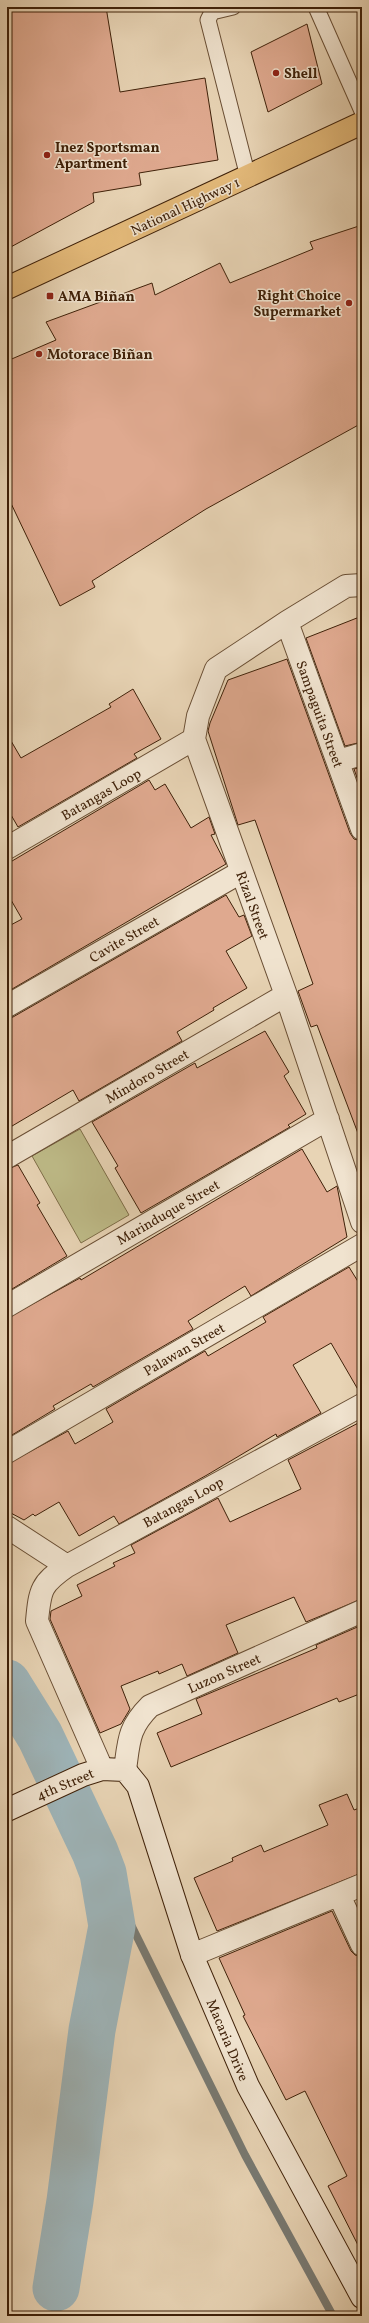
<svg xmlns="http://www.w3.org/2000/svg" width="369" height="2323" font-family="Vollkorn,serif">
<rect width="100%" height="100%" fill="#e8d4b5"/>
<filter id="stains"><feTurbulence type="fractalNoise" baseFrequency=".005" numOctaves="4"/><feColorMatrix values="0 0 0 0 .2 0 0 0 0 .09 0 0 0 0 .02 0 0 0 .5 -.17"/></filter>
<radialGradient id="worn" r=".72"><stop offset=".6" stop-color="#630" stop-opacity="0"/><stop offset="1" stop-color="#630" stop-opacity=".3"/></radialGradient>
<!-- green -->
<path fill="#bebb88" stroke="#7e6e48" d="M80 1129 129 1215 81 1243 32 1156Z"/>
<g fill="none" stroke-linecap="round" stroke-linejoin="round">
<!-- stream -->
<path stroke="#787a73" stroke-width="8" d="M95 1852 245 2155 333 2316"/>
<!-- river -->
<path stroke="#9eb5ba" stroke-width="47" d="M7 1683 40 1736 95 1852 103 1873 112 1926 92 2030 70 2201 56 2288"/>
</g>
<!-- building -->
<path fill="#dfa98f" stroke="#3f2109" d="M30 7H106L120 92 205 78 218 160 139 173 141 185 93 193 94 202 7 249V11Z
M307 24 322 84 268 112 251 52Z
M362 225V423L206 509 92 581 95 587 60 606 7 495V361L56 340 46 322 152 283 155 295 220 263 230 283 313 249 310 242Z
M362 616V742L345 746 306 638Z
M287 659 350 833 354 839 362 841V1135L359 1136 317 1025 311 1027 298 991 313 984 255 820 238 825 208 731 210 723 228 680Z
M133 689 161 739 134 754 137 758 18 827 7 808V734L21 758 111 707 109 704Z
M362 767V792L354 769Z
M149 780 155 790 165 784 191 828 209 817 215 834 211 835 226 864 7 992V927L22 919 7 893V864Z
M226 895 239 917 244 915 252 936 226 951 247 988 213 1008 214 1010 177 1032 182 1041 79 1101 73 1090 7 1129V1018L13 1017Z
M265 1031 289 1072 284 1076 306 1114 288 1125 290 1127 141 1213 115 1168 118 1166 92 1122 195 1063 197 1068Z
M302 1149 327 1192 337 1186 347 1237 251 1296 245 1286 209 1308 188 1321 193 1329 93 1387 91 1384 53 1406 55 1409 7 1438V1318L80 1278 81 1280Z
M18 1165 40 1203 37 1205 67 1256 7 1292V1169Z
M349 1267 362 1288V1393H360L331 1343 293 1365 321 1413 277 1437 276 1434 207 1475 119 1524 114 1516 79 1536 59 1502 35 1516 33 1514 24 1520 7 1511V1464L68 1431 75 1444 113 1422 106 1409 205 1351 208 1356 266 1322 263 1317Z
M362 1421V1599L306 1622 294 1597 226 1625 238 1653 187 1676 182 1664 159 1674 158 1671 121 1686 130 1709 121 1724 100 1733 50 1619 51 1611 82 1596 77 1585 115 1566 113 1563 135 1553 131 1545 218 1498 230 1522 301 1489 288 1460Z
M362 1625V1693L339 1702 337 1698 171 1767 157 1733 202 1714 196 1699 317 1648 316 1645Z
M347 1794 354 1810 362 1807V1873L217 1931 194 1878 233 1861 232 1858 261 1845 264 1852 328 1825 319 1805Z
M332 1911 351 1951 355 1955 362 1957V2253L328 2186 347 2176 305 2091 286 2100 243 2016 245 2015 219 1958Z"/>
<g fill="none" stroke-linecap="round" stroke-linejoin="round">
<defs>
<path id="lane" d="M233 7 212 12 208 20 248 177
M316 7 362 111"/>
<path id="street" d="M362 585 346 586 287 622 216 669 198 716 194 739 286 995 362 1222
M287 622 362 829
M338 761 362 754
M7 848 194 739
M7 1006 241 872
M7 1157 286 995
M7 1306 328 1119
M7 1452 362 1245
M7 1527 67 1566 362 1405
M67 1566C41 1584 40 1589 37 1621L102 1769
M125 1770C129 1741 128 1728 150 1706L362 1611
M339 1895 362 1945
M192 1955 362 1885"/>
<path id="secondary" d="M7 1810 83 1775 102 1769 125 1770 138 1786 192 1955 248 2086 362 2297"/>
<path id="highway" d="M7 288 362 123"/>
</defs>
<!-- lane casing -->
<use href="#lane" stroke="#694e34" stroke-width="17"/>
<!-- street casing -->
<use href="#street" stroke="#694e34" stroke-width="24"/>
<!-- secondary casing -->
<use href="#secondary" stroke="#3f2109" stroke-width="24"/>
<!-- highway casing -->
<use href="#highway" stroke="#3f2109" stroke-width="24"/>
<!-- lane -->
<use href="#lane" stroke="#f0e3cf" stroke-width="15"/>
<!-- street -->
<use href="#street" stroke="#f0e3cf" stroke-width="22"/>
<!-- secondary -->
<use href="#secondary" stroke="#f0e3cf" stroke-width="22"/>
<!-- highway -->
<use href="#highway" stroke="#e4ba7a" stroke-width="22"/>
</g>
<!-- markers -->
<g fill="#8f2418" stroke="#f0e3cf" stroke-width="1.5">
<circle cx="276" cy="73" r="4"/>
<circle cx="47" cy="155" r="4"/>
<rect x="46" y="292" width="8" height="8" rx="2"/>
<circle cx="349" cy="303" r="4"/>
<circle cx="39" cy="354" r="4"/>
</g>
<g text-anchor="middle" stroke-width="3" stroke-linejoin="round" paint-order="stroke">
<!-- poi labels -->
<g font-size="14" font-weight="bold" fill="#3f2109" stroke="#f0e3cf" text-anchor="start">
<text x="284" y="78">Shell</text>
<text x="55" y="152">Inez Sportsman<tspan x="55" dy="16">Apartment</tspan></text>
<text x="341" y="300" text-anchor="end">Right Choice<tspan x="341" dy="16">Supermarket</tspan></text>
<text x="58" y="301">AMA Biñan</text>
<text x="47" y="359">Motorace Biñan</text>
</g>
<!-- street labels -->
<g font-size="14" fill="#3f2109" stroke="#f0e3cf">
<text transform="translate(185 206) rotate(-25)" y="5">National Highway 1</text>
<text transform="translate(320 714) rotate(70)" y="5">Sampaguita Street</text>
<text transform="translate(101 794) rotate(-30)" y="5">Batangas Loop</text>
<text transform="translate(253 905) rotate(70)" y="5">Rizal Street</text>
<text transform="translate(124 939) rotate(-30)" y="5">Cavite Street</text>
<text transform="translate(147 1076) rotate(-30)" y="5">Mindoro Street</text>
<text transform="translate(168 1212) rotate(-30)" y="5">Marinduque Street</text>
<text transform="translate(184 1349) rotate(-30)" y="5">Palawan Street</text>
<text transform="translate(183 1502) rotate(-29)" y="5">Batangas Loop</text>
<text transform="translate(224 1673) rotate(-24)" y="5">Luzon Street</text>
<text transform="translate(65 1784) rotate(-23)" y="5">4th Street</text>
<text transform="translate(228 2040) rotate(67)" y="5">Macaria Drive</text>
</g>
</g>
<!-- margin -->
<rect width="369" height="2323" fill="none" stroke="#e8d4b5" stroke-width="24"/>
<rect x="8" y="8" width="353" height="2307" fill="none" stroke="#3f2109" stroke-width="2"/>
<rect x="12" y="12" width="345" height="2299" fill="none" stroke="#3f2109"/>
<rect width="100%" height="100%" filter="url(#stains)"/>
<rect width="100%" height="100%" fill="url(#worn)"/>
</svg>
